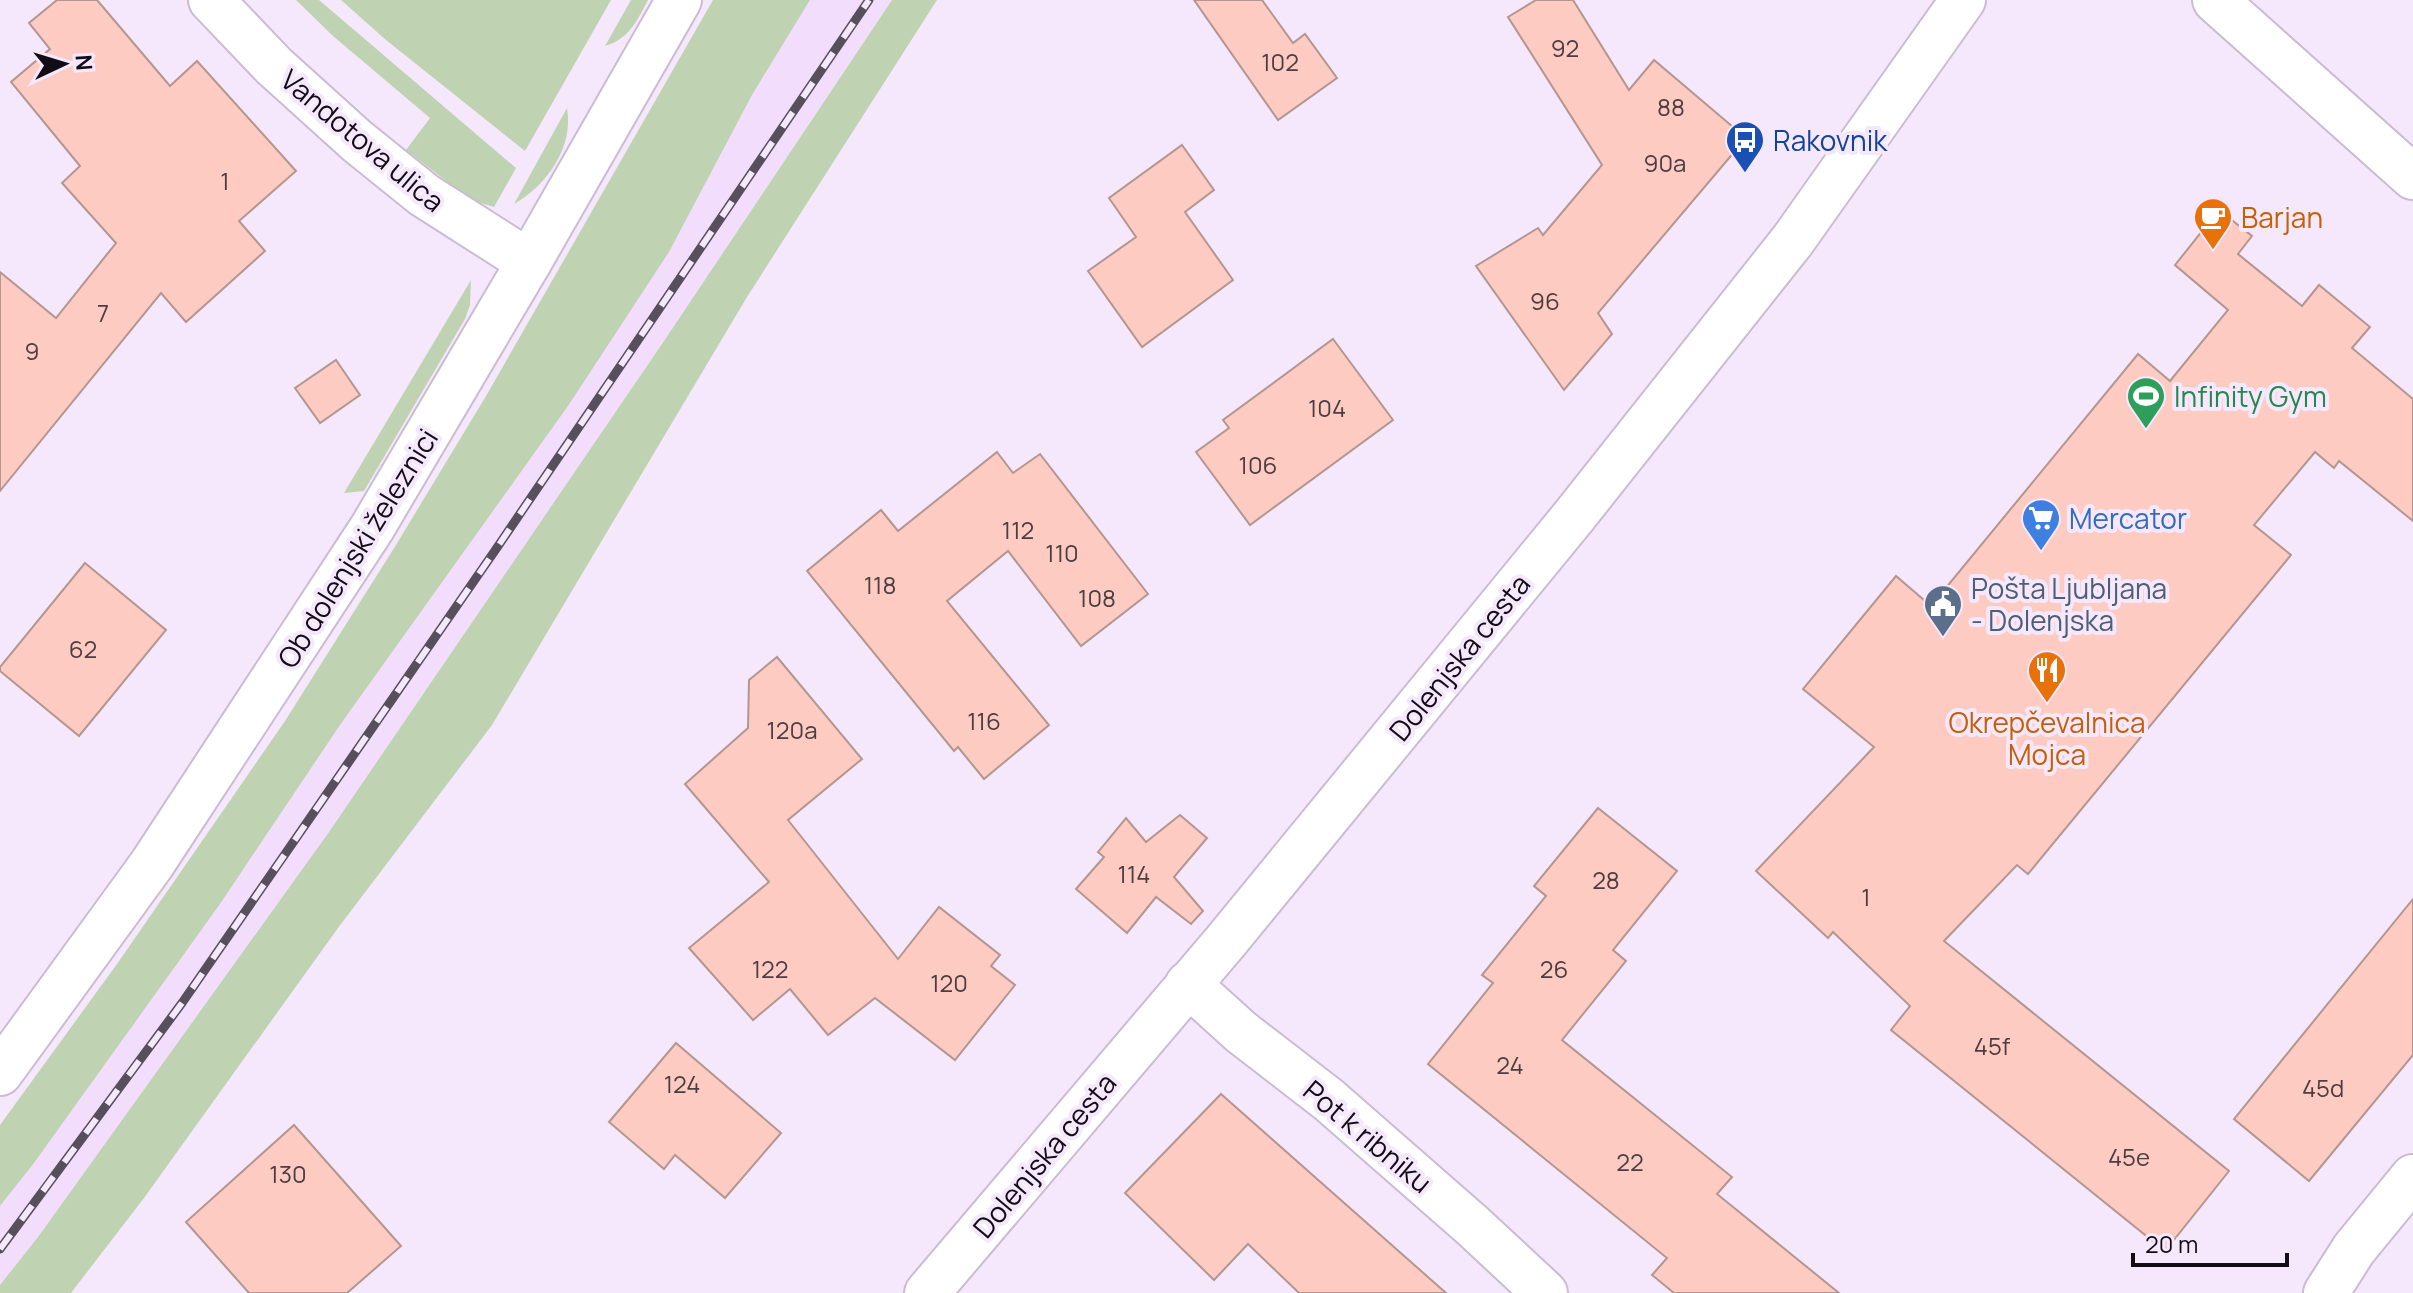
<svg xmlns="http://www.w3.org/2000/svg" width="2413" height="1293" font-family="Manrope,sans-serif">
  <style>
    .built { fill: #f3ddfd }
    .green { fill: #bfd3b2 }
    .building { fill: #fdcbc2; stroke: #b49690; stroke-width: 2 }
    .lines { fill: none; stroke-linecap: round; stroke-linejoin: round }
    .minor-casing { stroke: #cbbbd3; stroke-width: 48 }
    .tertiary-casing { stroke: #cbbbd3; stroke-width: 48 }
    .primary-casing { stroke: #cbbbd3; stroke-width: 48 }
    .minor { stroke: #fff; stroke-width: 44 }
    .tertiary { stroke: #fff; stroke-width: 44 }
    .primary { stroke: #fff; stroke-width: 44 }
    .rail-casing { stroke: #574f5b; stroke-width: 9 }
    .rail { stroke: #f5e8fc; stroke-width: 6; stroke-dasharray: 18; stroke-linecap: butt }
    .labels { text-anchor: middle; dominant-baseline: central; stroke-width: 8; stroke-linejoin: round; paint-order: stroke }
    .number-label { font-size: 24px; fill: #4d3c40 }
    .street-label { font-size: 28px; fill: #120d15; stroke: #f5e8fc }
    .transit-label { font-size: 28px; fill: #164399; stroke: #f5e8fc; text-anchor: start }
    .food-label { font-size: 28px; fill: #c56008; stroke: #f5e8fc; text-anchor: start }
    .leisure-label { font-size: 28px; fill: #27864d; stroke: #f5e8fc; text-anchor: start }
    .shop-label { font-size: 28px; fill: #366cbe; stroke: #f5e8fc; text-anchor: start }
    .service-label { font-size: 28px; fill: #4e5e75; stroke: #f5e8fc; text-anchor: start }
  </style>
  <rect width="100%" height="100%" fill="#f5e8fc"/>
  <!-- built -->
  <path class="built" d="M810,0H892L664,341L329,832L38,1237L0,1285V1206L34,1163L220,904L340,725L568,406L669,252L752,95Z"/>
  <!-- green -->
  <g class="green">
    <path d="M296,0H319L516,168L494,207L471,200L406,150L430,118L333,36Z"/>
    <path d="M341,0H611L525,151L386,40Z"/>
    <path d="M631,0H648C637,21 629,39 605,46Z"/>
    <path d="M713,0H810L752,95L669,252L568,406L340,725L220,904L34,1163L0,1206V1125L117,964L285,721L396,545L486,396Z"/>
    <path d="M892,0H937L747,297L492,725L338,928L144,1198L71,1293H0V1285L38,1237L329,832L664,341Z"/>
    <path d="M567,108C574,147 547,185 514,204Z"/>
    <path d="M471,280L470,305L465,319L364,491L344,493Z"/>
  </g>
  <!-- building -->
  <g class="building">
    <path d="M57,0H97L170,86L197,61L296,171L239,221L265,251L186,322L161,293L0,491V272L56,318L116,243L62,183L80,166L11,82L50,49L29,23Z"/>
    <path d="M1194,0H1262L1293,43L1305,34L1337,78L1278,120Z"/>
    <path d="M1536,0H1573L1629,90L1654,60L1746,138L1598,313L1612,334L1564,390L1476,266L1538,228L1543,235L1602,165L1508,17Z"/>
    <path d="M1182,145L1214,190L1185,212L1233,280L1142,347L1088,271L1136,237L1109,198Z"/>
    <path d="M2219,210L2252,236L2238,254L2302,306L2319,285L2370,327L2352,348L2413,399V521L2339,461L2334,468L2315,452L2254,525L2291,555L2028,874L2017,865L1944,941L2229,1171L2165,1251L1891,1030L1910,1006L1833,932L1828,938L1756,871L1874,747L1803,689L1896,576L1931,606L2138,354L2170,381L2228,310L2175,265Z"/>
    <path d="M1333,339L1393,420L1250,525L1196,452L1229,428L1223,420Z"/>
    <path d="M336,360L360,395L320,423L295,388Z"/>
    <path d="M997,452L1013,473L1040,454L1148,594L1081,646L1008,551L947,601L1049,725L984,779L958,747L954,751L807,571L881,510L898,531Z"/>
    <path d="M85,563L166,630L79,736L0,671V667Z"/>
    <path d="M777,657L862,759L788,820L898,959L939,907L1000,955L991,966L1015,985L955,1060L875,998L828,1035L790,989L753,1020L689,948L769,882L685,784L748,728L749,680Z"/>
    <path d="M1598,808L1677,871L1613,950L1626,961L1562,1040L1732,1177L1717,1194L1839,1293H1674L1652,1275L1667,1258L1428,1064L1493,983L1482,975L1546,896L1534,886Z"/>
    <path d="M1180,815L1207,838L1174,877L1203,911L1191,924L1156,897L1127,933L1076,889L1104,857L1098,852L1126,818L1146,842Z"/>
    <path d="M2413,899V1055L2309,1181L2234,1119Z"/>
    <path d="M676,1043L781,1133L725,1198L675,1155L664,1169L609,1122Z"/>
    <path d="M1221,1094L1446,1293H1299L1248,1244L1214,1280L1125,1193Z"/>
    <path d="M294,1125L401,1246L347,1293H249L186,1222Z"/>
  </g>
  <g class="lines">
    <!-- minor casing -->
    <g class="minor-casing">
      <g id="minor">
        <path d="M211,0L274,66L357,141L424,195L529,262"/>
        <path d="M2215,0L2413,177"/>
        <path d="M1188,984L1241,1032L1329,1100L1473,1226L1545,1293"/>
        <path d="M2326,1293L2354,1249L2413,1177"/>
      </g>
    </g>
    <!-- tertiary casing -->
    <g class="tertiary-casing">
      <path id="tertiary" d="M0,1073L152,864L372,528L529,262L679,0"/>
    </g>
    <!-- primary casing -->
    <g class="primary-casing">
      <path id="primary" d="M927,1293L1226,941L1575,515L1793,240L1963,0"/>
    </g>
    <!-- minor -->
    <use href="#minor" class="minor"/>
    <!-- tertiary -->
    <use href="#tertiary" class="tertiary"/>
    <!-- primary -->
    <use href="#primary" class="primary"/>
    <!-- rail casing -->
    <g class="rail-casing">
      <path id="rail" d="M0,1249L182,1003L494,552L869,0"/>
    </g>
    <!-- rail -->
    <use href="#rail" class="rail"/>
  </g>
  <!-- icons -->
  <defs>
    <g id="bus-pin" transform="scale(2)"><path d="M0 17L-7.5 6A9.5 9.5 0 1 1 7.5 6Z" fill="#1a4fb4" stroke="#f5e8fc"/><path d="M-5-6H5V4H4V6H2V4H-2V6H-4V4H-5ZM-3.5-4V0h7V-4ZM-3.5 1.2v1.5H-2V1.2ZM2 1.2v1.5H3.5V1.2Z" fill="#fff"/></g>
    <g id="cafe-pin" transform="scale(2)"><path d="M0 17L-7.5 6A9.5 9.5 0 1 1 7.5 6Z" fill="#e8710a" stroke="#f5e8fc"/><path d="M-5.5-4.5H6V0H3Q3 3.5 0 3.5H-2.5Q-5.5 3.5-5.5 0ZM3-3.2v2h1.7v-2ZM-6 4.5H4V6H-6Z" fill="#fff"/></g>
    <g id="stadium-pin" transform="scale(2)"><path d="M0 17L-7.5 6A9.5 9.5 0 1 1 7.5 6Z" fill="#2e9e5b" stroke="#f5e8fc"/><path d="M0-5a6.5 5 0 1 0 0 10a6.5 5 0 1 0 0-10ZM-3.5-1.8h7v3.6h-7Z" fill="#fff"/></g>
    <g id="supermarket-pin" transform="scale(2)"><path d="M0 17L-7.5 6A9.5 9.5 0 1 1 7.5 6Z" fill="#3f7fe0" stroke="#f5e8fc"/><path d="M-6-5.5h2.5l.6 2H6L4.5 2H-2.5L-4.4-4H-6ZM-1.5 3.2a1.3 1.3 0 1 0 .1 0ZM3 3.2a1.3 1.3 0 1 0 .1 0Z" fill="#fff"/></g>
    <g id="civic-pin" transform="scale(2)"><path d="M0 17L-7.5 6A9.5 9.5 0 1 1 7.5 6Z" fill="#5c6f8a" stroke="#f5e8fc"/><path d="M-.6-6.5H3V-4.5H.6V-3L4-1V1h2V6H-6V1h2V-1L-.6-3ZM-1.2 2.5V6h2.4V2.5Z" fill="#fff"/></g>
    <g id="restaurant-pin" transform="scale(2)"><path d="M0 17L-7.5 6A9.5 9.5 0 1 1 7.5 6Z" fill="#e8710a" stroke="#f5e8fc"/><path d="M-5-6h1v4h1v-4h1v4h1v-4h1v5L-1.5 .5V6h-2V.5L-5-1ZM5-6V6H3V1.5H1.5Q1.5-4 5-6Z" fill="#fff"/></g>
  </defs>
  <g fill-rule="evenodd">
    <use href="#bus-pin" x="1745" y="140"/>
    <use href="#cafe-pin" x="2213" y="217"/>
    <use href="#stadium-pin" x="2146" y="396"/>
    <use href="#supermarket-pin" x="2041" y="518"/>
    <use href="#civic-pin" x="1943" y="604"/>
    <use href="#restaurant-pin" x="2047" y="670"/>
  </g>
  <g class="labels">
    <!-- number labels -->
    <g class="number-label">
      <text x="1565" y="47">92</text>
      <text x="1280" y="61">102</text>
      <text x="1671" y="106">88</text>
      <text x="1665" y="162">90a</text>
      <text x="225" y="180">1</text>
      <text x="1545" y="300">96</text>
      <text x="103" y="312">7</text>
      <text x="32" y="350">9</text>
      <text x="1327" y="407">104</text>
      <text x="1258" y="464">106</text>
      <text x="1018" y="529">112</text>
      <text x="1062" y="552">110</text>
      <text x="880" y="584">118</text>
      <text x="1097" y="597">108</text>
      <text x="83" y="648">62</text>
      <text x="984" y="720">116</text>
      <text x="792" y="729">120a</text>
      <text x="1134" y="873">114</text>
      <text x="1606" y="879">28</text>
      <text x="1866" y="896">1</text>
      <text x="770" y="968">122</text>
      <text x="1554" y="968">26</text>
      <text x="949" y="982">120</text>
      <text x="1992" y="1045">45f</text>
      <text x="1510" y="1064">24</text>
      <text x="682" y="1083">124</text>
      <text x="2323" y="1087">45d</text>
      <text x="2129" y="1156">45e</text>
      <text x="1630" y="1161">22</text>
      <text x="288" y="1173">130</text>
    </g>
    <!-- street labels -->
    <g class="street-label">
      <text transform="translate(363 140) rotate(40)">Vandotova ulica</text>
      <text transform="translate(357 548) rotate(-58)">Ob dolenjski železnici</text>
      <text transform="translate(1459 657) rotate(-51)">Dolenjska cesta</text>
      <text transform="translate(1368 1136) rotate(40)">Pot k ribniku</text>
      <text transform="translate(1044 1155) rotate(-50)">Dolenjska cesta</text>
    </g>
    <!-- transit labels -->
    <g class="transit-label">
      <text x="1773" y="140">Rakovnik</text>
    </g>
    <!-- food labels -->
    <g class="food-label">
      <text x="2241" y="217">Barjan</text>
      <text x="2047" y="722" text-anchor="middle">Okrepčevalnica<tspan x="2047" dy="32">Mojca</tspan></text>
    </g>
    <!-- leisure labels -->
    <g class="leisure-label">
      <text x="2174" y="396">Infinity Gym</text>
    </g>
    <!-- shop labels -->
    <g class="shop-label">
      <text x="2069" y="518">Mercator</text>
    </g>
    <!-- service labels -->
    <g class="service-label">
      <text x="1971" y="588">Pošta Ljubljana<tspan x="1971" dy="32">- Dolenjska</tspan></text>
    </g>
  </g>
  <!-- north arrow -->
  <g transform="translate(64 64) rotate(86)" stroke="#f5e8fc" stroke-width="6" paint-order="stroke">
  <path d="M0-6L14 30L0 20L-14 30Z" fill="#120d15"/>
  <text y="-12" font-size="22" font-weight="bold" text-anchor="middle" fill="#120d15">N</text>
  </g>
  <!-- scale -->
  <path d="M2133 1253v12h154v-12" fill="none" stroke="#120d15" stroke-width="4"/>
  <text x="2145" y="1253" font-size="24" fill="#120d15" stroke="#f5e8fc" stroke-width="6" paint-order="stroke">20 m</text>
</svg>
